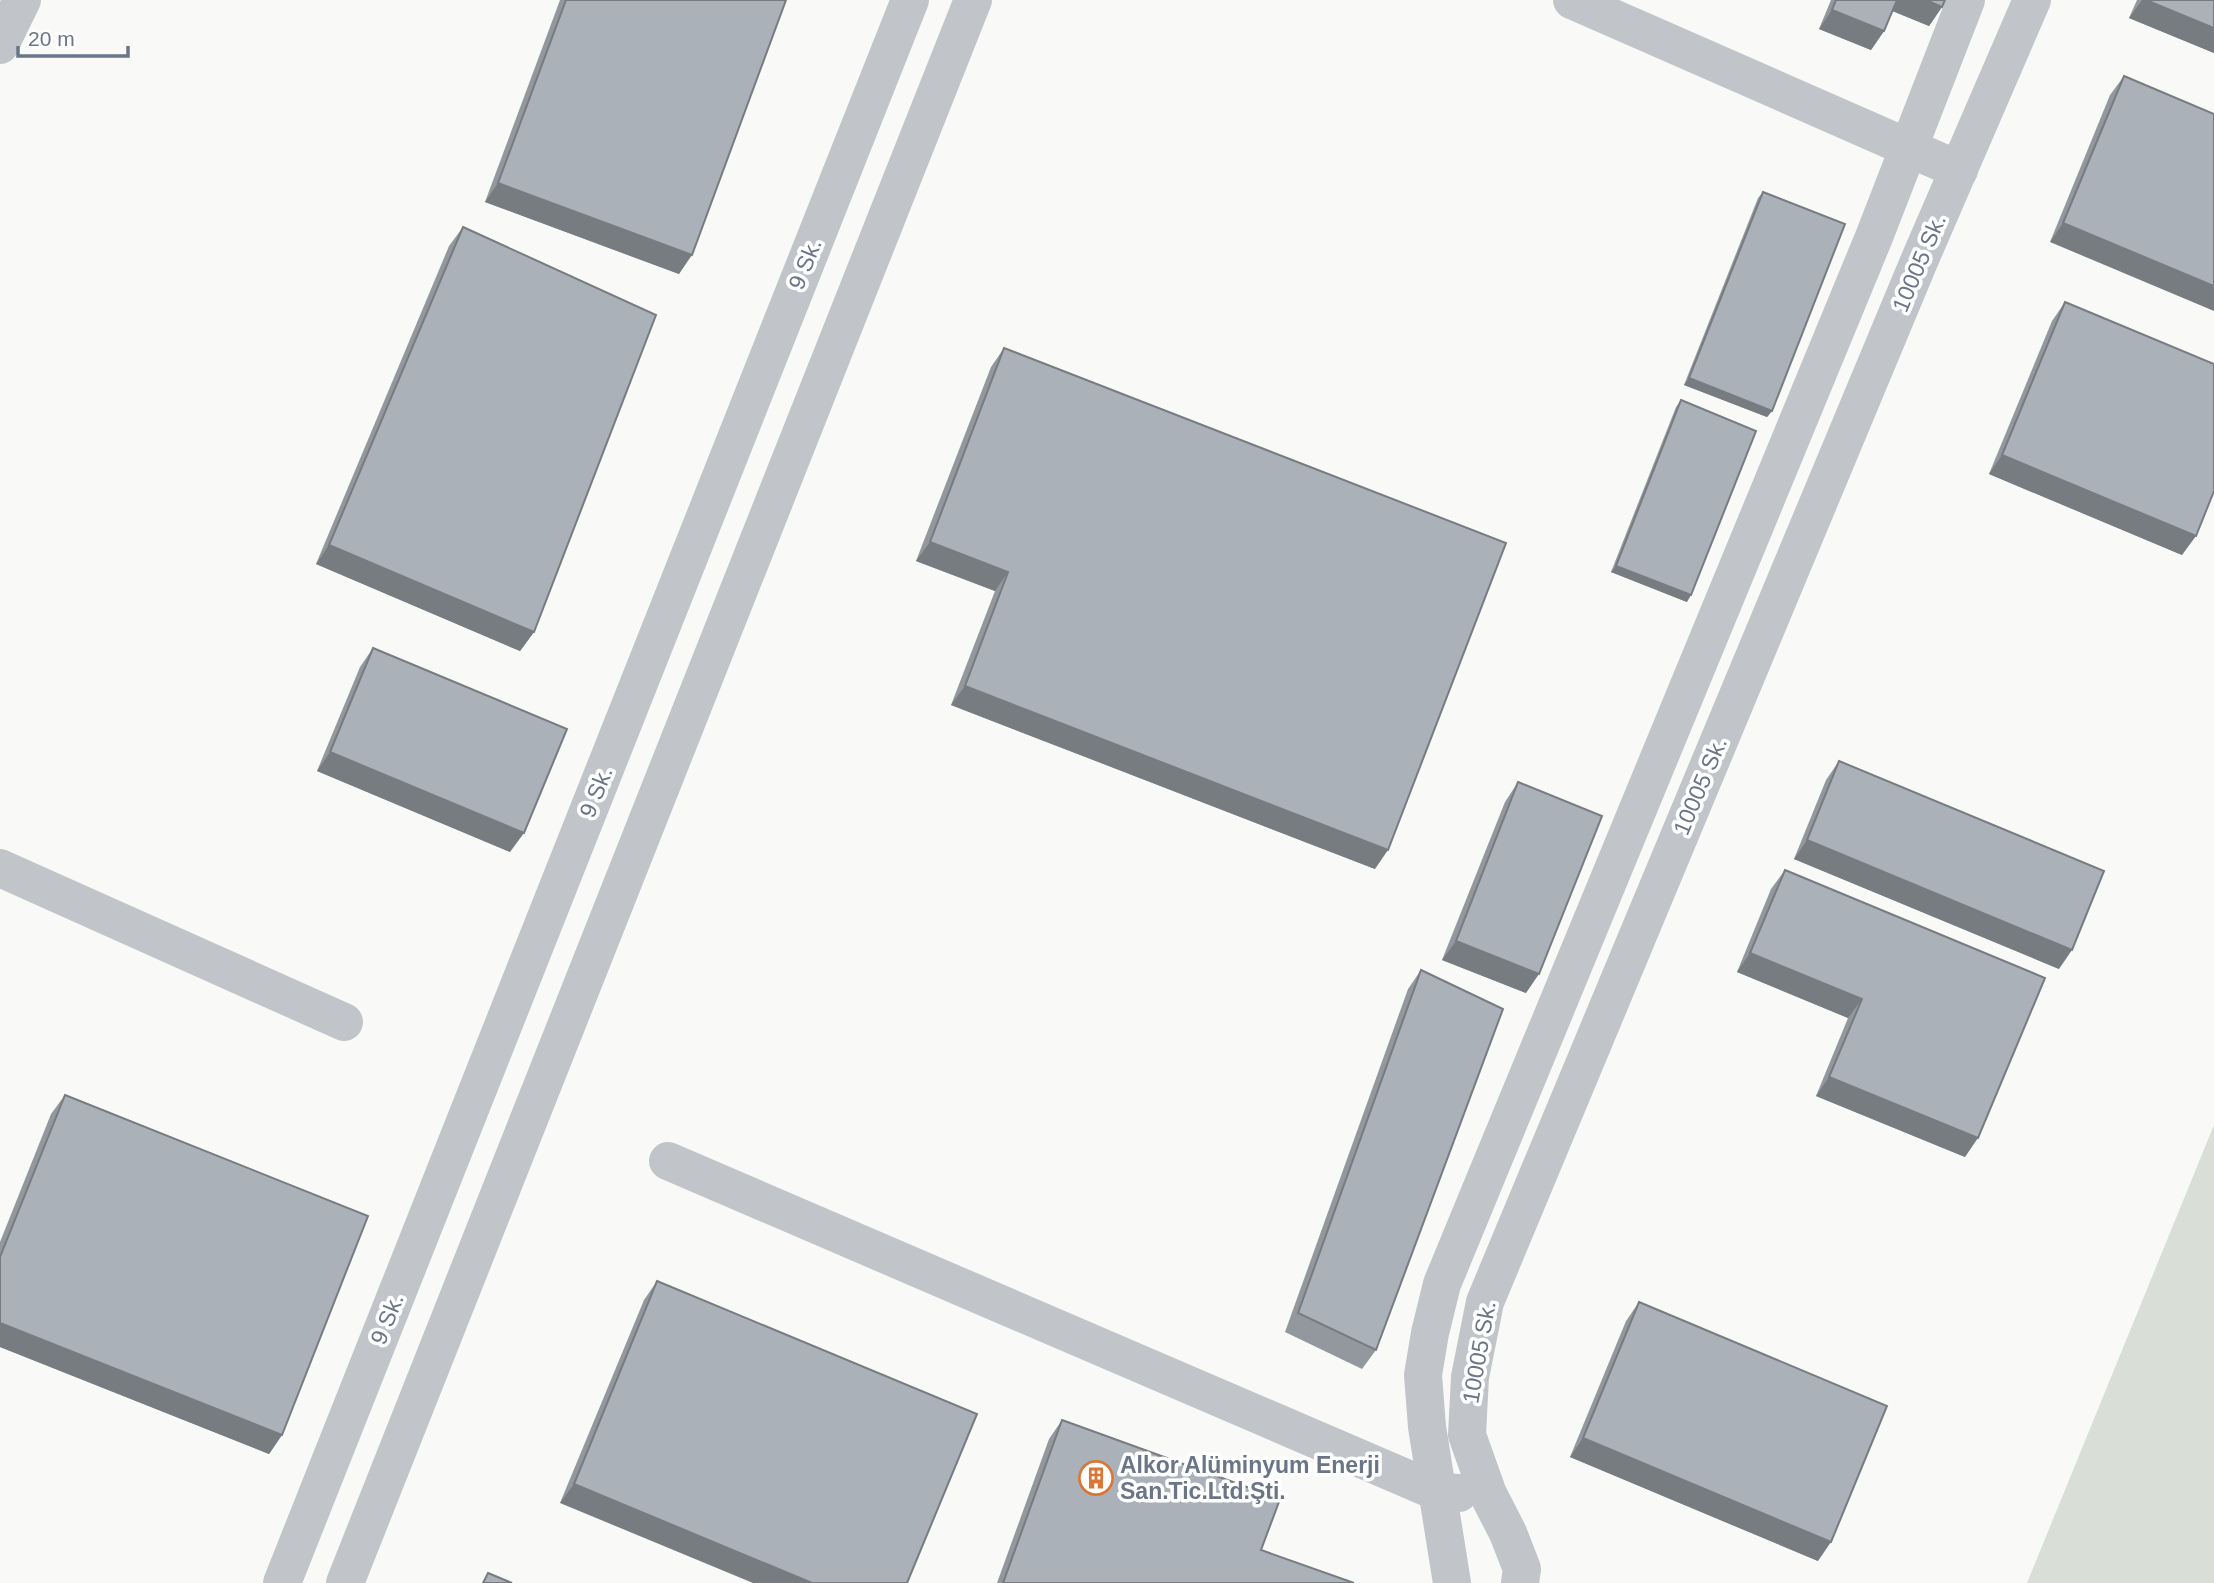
<svg xmlns="http://www.w3.org/2000/svg" width="2214" height="1583" font-family="Helvetica,sans-serif">
  <style>
    .green { fill: #d9ded7 }
    .lines { fill: none; stroke-linecap: round; stroke-linejoin: round }
    .minor { stroke: #c1c4c9; stroke-width: 38 }
    .wall { fill: #92989e }
    .shaded-wall { fill: #777c81 }
    .building { fill: #aab1b8; stroke: #777c81; stroke-width: 2 }
    .labels { text-anchor: middle; dominant-baseline: central; stroke-width: 7; stroke-linejoin: round; paint-order: stroke }
    .street-label { font-size: 23px; fill: #6a7687; stroke: #fff }
    .poi-label { font-size: 23px; font-weight: bold; fill: #6a7687; stroke: #fff; text-anchor: start }
  </style>
  <rect width="100%" height="100%" fill="#f9faf8"/>
  <!-- green -->
  <path class="green" d="M2214,1125V1583H2027Z"/>
  <g class="lines">
    <!-- minor -->
    <g class="minor">
      <path d="M1572,0L1959,170"/>
      <path d="M0,45L22,0"/>
      <path d="M0,868L344,1022"/>
      <path d="M668,1161L1438,1492L1459,1493"/>
      <path d="M282,1583L910,0"/>
      <path d="M345,1583L973,0"/>
      <path d="M1452,1583L1427,1427L1423,1375L1430,1333L1442,1284L1874,237L1966,0"/>
      <path d="M1520,1583L1522,1569L1508,1533L1488,1494L1467,1435L1470,1377L1485,1302L1920,259L2032,0"/>
    </g>
  </g>
  <!-- wall -->
  <g class="wall">
    <path d="M560,0H786L679,274L485,202Z"/>
    <path d="M1831,0H1945L1942,7L1929,26L1892,11L1884,31L1871,50L1819,29Z"/>
    <path d="M2137,0H2214V53L2129,18Z"/>
    <path d="M2124,76L2214,114L2050,242L2110,95Z"/>
    <path d="M1763,192L1772,411L1767,417L1684,385L1758,198Z"/>
    <path d="M463,227L534,632L520,651L316,564L449,246Z"/>
    <path d="M2065,302L2182,555L1989,474L2052,321Z"/>
    <path d="M1004,348L1375,869L951,705L995,591L916,561L991,367Z"/>
    <path d="M1681,400L1687,602L1611,572L1676,407Z"/>
    <path d="M373,648L510,852L317,771L360,667Z"/>
    <path d="M1839,761L2059,969L1794,859L1826,780Z"/>
    <path d="M1518,782L1526,993L1442,960L1505,802Z"/>
    <path d="M1785,870L1965,1157L1816,1096L1848,1018L1737,972L1771,889Z"/>
    <path d="M1421,970L1376,1350L1362,1369L1285,1332L1408,989Z"/>
    <path d="M65,1095L282,1435L269,1454L0,1347V1242L51,1114Z"/>
    <path d="M657,1281L977,1414L560,1503L644,1300Z"/>
    <path d="M1639,1302L1818,1561L1570,1457L1626,1321Z"/>
    <path d="M1062,1420L1261,1550L1354,1583H997L1049,1439Z"/>
  </g>
  <!-- shaded-wall -->
  <g class="shaded-wall">
    <path d="M1894,0H1926L1942,7L1929,26L1888,9Z"/>
    <path d="M2142,0H2146L2214,28V53L2129,18Z"/>
    <path d="M1832,10L1884,31L1871,50L1819,29Z"/>
    <path d="M498,183L692,255L679,274L485,202Z"/>
    <path d="M2063,223L2214,286V311L2050,242Z"/>
    <path d="M1689,378L1772,411L1767,417L1684,385Z"/>
    <path d="M2002,455L2196,536L2182,555L1989,474Z"/>
    <path d="M930,542L1008,572L995,591L916,561Z"/>
    <path d="M329,545L534,632L520,651L316,564Z"/>
    <path d="M1616,566L1691,595L1687,602L1611,572Z"/>
    <path d="M965,686L1388,850L1375,869L951,705Z"/>
    <path d="M330,752L524,833L510,852L317,771Z"/>
    <path d="M1807,840L2072,950L2059,969L1794,859Z"/>
    <path d="M1456,941L1539,974L1526,993L1442,960Z"/>
    <path d="M1750,953L1862,999L1848,1018L1737,972Z"/>
    <path d="M1829,1077L1978,1138L1965,1157L1816,1096Z"/>
    <path d="M0,1323L282,1435L269,1454L0,1347Z"/>
    <path d="M1583,1438L1831,1542L1818,1561L1570,1457Z"/>
    <path d="M574,1484L812,1583H753L560,1503Z"/>
  </g>
  <!-- building -->
  <g class="building">
    <path d="M566,0H786L692,255L498,183Z"/>
    <path d="M1836,0H1897L1884,31L1832,10Z"/>
    <path d="M1926,0H1945L1942,7Z"/>
    <path d="M2146,0H2214V28Z"/>
    <path d="M2124,76L2214,114V286L2063,223Z"/>
    <path d="M1763,192L1845,224L1772,411L1689,378Z"/>
    <path d="M463,227L656,315L534,632L329,545Z"/>
    <path d="M2065,302L2214,364V491L2196,536L2002,455Z"/>
    <path d="M1004,348L1506,543L1388,850L965,686L1008,572L930,542Z"/>
    <path d="M1681,400L1756,431L1691,595L1616,566Z"/>
    <path d="M373,648L567,729L524,833L330,752Z"/>
    <path d="M1839,761L2104,871L2072,950L1807,840Z"/>
    <path d="M1518,782L1602,816L1539,974L1456,941Z"/>
    <path d="M1785,870L2045,978L1978,1138L1829,1077L1862,999L1750,953Z"/>
    <path d="M1421,970L1503,1009L1376,1350L1298,1313Z"/>
    <path d="M65,1095L368,1216L282,1435L0,1323V1257Z"/>
    <path d="M657,1281L977,1414L907,1583H812L574,1484Z"/>
    <path d="M1639,1302L1887,1406L1831,1542L1583,1438Z"/>
    <path d="M1062,1420L1280,1499L1261,1550L1354,1583H1003Z"/>
    <path d="M488,1573L512,1583H483Z"/>
  </g>
  <!-- icons -->
  <defs>
    <g id="building-ring" transform="scale(1.75)"><circle r="9.5" fill="#fff" stroke="#db7736" stroke-width="1.5"/><path d="M-4-6H4V6H1V3H-1V6H-4ZM-2.5-4.3h1.7v1.8h-1.7ZM.8-4.3h1.7v1.8H.8ZM-2.5-1h1.7V.8h-1.7ZM.8-1h1.7V.8H.8Z" fill="#db7736"/></g>
  </defs>
  <g fill-rule="evenodd">
    <use href="#building-ring" x="1096" y="1478"/>
  </g>
  <g class="labels">
    <!-- street labels -->
    <g class="street-label">
      <text transform="translate(1919 263) rotate(-67)">10005 Sk.</text>
      <text transform="translate(805 264) rotate(-68)">9 Sk.</text>
      <text transform="translate(1700 786) rotate(-67)">10005 Sk.</text>
      <text transform="translate(596 792) rotate(-68)">9 Sk.</text>
      <text transform="translate(387 1319) rotate(-68)">9 Sk.</text>
      <text transform="translate(1479 1352) rotate(-80)">10005 Sk.</text>
    </g>
    <!-- poi labels -->
    <g class="poi-label">
      <text x="1120" y="1465">Alkor Alüminyum Enerji<tspan x="1120" dy="26">San.Tic.Ltd.Şti.</tspan></text>
    </g>
  </g>
  <!-- scale -->
  <path d="M18 46v10h110v-10" fill="none" stroke="#6a7687" stroke-width="3.5"/>
  <text x="28" y="46" font-size="21" fill="#6a7687" stroke="#ffffff" stroke-width="5" paint-order="stroke">20 m</text>
</svg>
